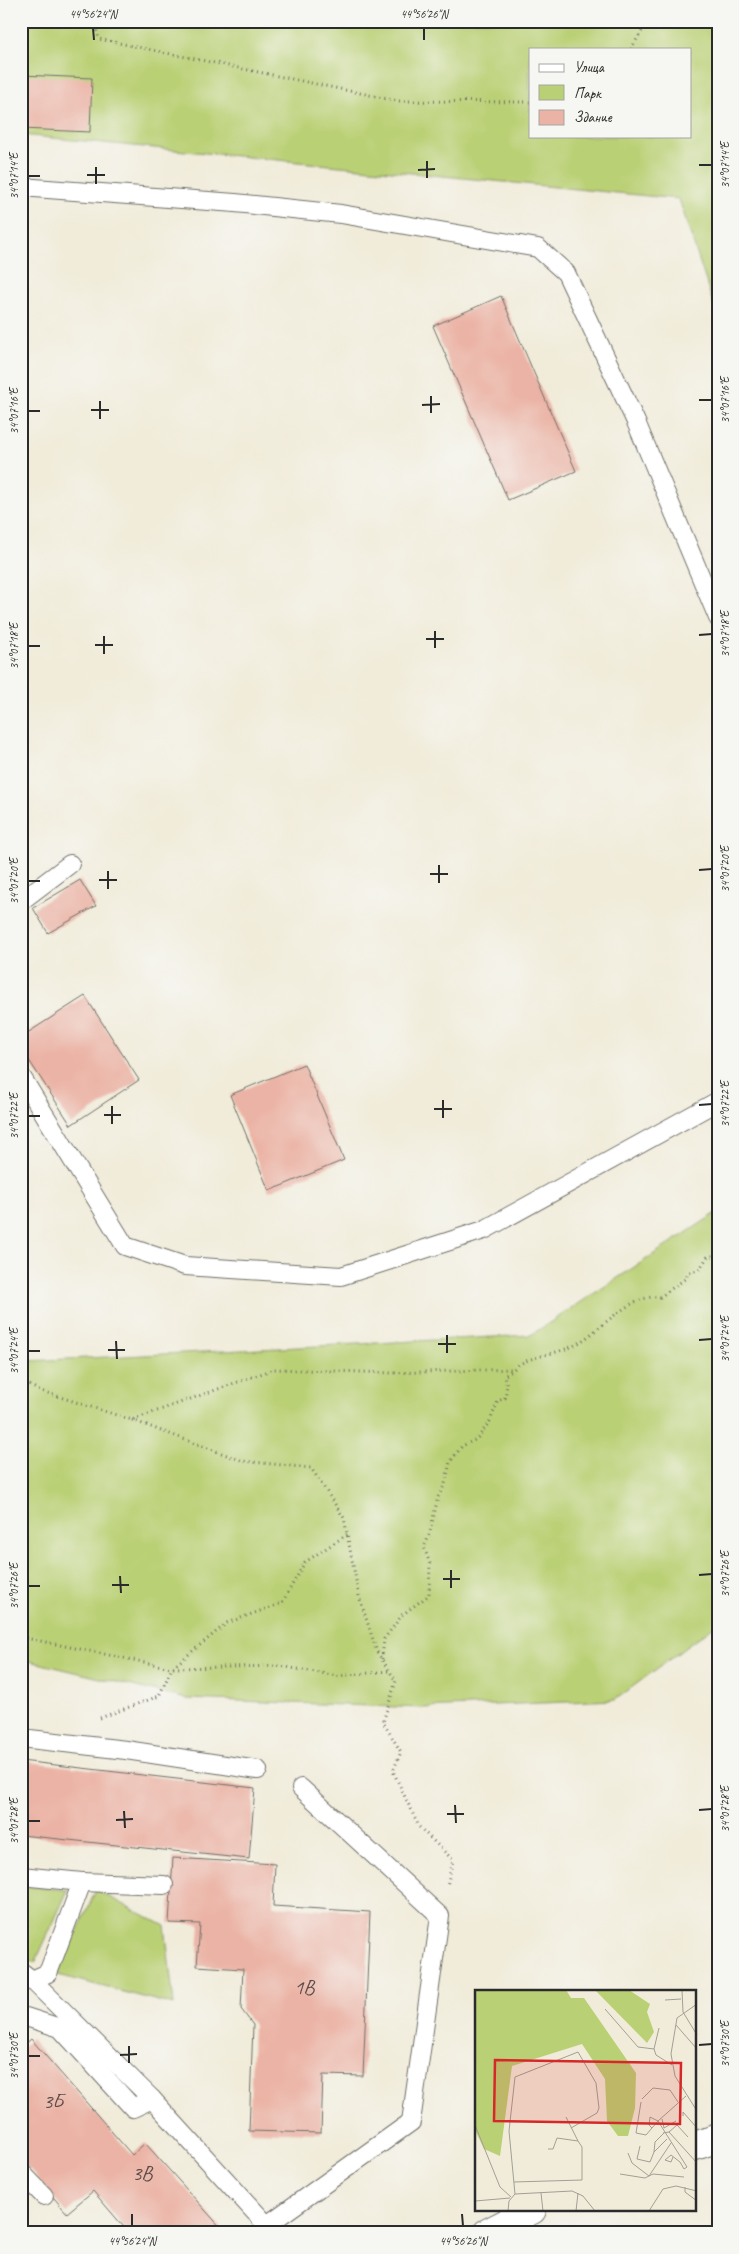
<svg xmlns="http://www.w3.org/2000/svg" width="739" height="2254" font-family="Caveat,sans-serif">
  <style>
    .green { fill: #bad074; stroke: #727e50; fill-rule: evenodd }
    .building { fill: #ebb3a5 }
    .lines { fill: none; stroke-linecap: round; stroke-linejoin: round }
    .lane-casing { stroke: #706f68; stroke-width: 20 }
    .street-casing { stroke: #706f68; stroke-width: 30 }
    .path { stroke: #706f68; stroke-width: 3; stroke-dasharray: 1 4; stroke-linecap: butt }
    .lane { stroke: #fff; stroke-width: 18 }
    .street { stroke: #fff; stroke-width: 28 }
    .ticks { fill: none; stroke: #2b2b2b; stroke-width: 2 }
    .labels { text-anchor: middle; dominant-baseline: central; stroke-width: 4; stroke-linejoin: round; paint-order: stroke }
    .number-label { font-size: 21px; fill: #5b4d4a }
    .inset-road { fill: none; stroke: #a29f94; stroke-width: 1 }
    .view { fill: #d62828; fill-opacity: 0.15; stroke: #d62828; stroke-width: 2.5 }
    .inset-edge { fill: none; stroke: #2b2b2b; stroke-width: 2.5 }
    .neatline { fill: none; stroke: #2b2b2b; stroke-width: 2 }
    .ticks-label { font-size: 12px; text-anchor: middle; fill: #2b2b2b }
  </style>
  <rect width="100%" height="100%" fill="#f6f6f2"/>
  <filter id="ink" filterUnits="userSpaceOnUse"><feTurbulence type="fractalNoise" baseFrequency=".02" numOctaves="2"/><feDisplacementMap in="SourceGraphic" scale="10" xChannelSelector="R" yChannelSelector="G"/><feConvolveMatrix kernelMatrix="1 2 1 2 8 2 1 2 1" color-interpolation-filters="sRGB"/></filter>
  <filter id="wash" filterUnits="userSpaceOnUse"><feTurbulence type="fractalNoise" baseFrequency=".0096" numOctaves="4" result="noise"/><feDisplacementMap in="SourceGraphic" scale="20" xChannelSelector="R" yChannelSelector="G"/><feGaussianBlur stdDeviation="1.12" result="paint"/><feColorMatrix in="noise" values="0 0 0 0 0 0 0 0 0 0 0 0 0 0 0 0 0 1.4 0 .05"/><feComposite in="paint" operator="in"/></filter>
  <g filter="url(#wash)">
    <rect width="100%" height="100%" fill="#f1ecda"/>
    <!-- green -->
    <g class="green">
      <path d="M21,21H718V318L679,199L21,135ZM530,49H690V136H530Z"/>
      <path d="M718,1212V1623L615,1700L422,1708L187,1699L21,1659V1367L29,1361L531,1335Z"/>
      <path d="M21,1886L68,1890L35,1963L21,1953Z"/>
      <path d="M96,1890L165,1926L174,2005L58,1975Z"/>
    </g>
    <g id="blocks">
      <!-- building -->
      <g class="building">
        <path d="M21,75L92,78L90,132L21,129Z"/>
        <path d="M501,296L576,471L508,500L433,326Z"/>
        <path d="M80,880L96,906L48,933L33,908Z"/>
        <path d="M85,996L139,1080L71,1125L21,1048V1037Z"/>
        <path d="M304,1064L344,1160L269,1191L230,1095Z"/>
        <path d="M21,1761L255,1788L249,1859L21,1835Z"/>
        <path d="M173,1858L275,1864L273,1906L370,1912L363,2076L323,2075L321,2133L249,2131L253,2025L241,2009L243,1969L197,1966L200,1924L169,1923Z"/>
        <path d="M31,2039L132,2155L145,2143L223,2230L220,2233H129L93,2191L67,2213L21,2160V2048Z"/>
      </g>
    </g>
  </g>
  <g filter="url(#ink)">
    <use href="#blocks" fill-opacity="0" stroke="#706f68" stroke-width="1"/>
    <g class="lines">
      <!-- lane casing -->
      <g class="lane-casing">
        <g id="lane">
          <path d="M21,187L235,203L341,214L538,248L566,273L636,422L718,618"/>
          <path d="M21,901L70,864"/>
          <path d="M21,1076L125,1246L185,1266L341,1276L484,1230L718,1101"/>
          <path d="M21,1738L126,1750L258,1770"/>
          <path d="M21,1876L82,1882L48,1973L32,1980L23,1973"/>
          <path d="M82,1882L164,1885"/>
          <path d="M21,1982L32,1980L152,2099L274,2233"/>
          <path d="M21,2018L26,2017L60,2028L133,2108L152,2099"/>
          <path d="M21,2172L44,2196"/>
          <path d="M267,2225L411,2122L440,1916L301,1788"/>
        </g>
      </g>
      <!-- street casing -->
      <g class="street-casing">
        <g id="street">
          <path d="M695,2146L718,2138"/>
          <path d="M487,2233L532,2210"/>
        </g>
      </g>
      <!-- path -->
      <g class="path">
        <path d="M94,21L99,39L398,101L530,102"/>
        <path d="M631,49L648,21"/>
        <path d="M21,1380L38,1390L132,1420L274,1369L391,1373L514,1369"/>
        <path d="M132,1420L243,1461L311,1468L344,1518L359,1596L377,1652L396,1681L383,1722L401,1752L393,1771L419,1827L453,1860L447,1886"/>
        <path d="M21,1637L172,1668L227,1623L282,1603L305,1562L348,1534"/>
        <path d="M382,1659L384,1639L402,1615L429,1595L430,1564L424,1547L429,1536L438,1497L445,1484L450,1462L462,1446L477,1439L490,1421L498,1401L505,1398L507,1385L504,1376C511,1372 518,1364 526,1361C540,1355 557,1353 571,1347C599,1334 627,1294 660,1297L685,1279L689,1272L699,1270L708,1256H718"/>
        <path d="M100,1718L159,1696L172,1668L280,1666L338,1676L389,1671"/>
      </g>
      <!-- lane -->
      <use href="#lane" class="lane"/>
      <!-- street -->
      <use href="#street" class="street"/>
    </g>
  </g>
  <!-- ticks -->
  <path class="ticks" d="M93,28L94,40M424,28V40M427,161V178M699,165H712M96,167V184M418,170L435,169M87,175H105M28,176H40M431,396V413M699,400H712M100,401V419M422,405L440,404M91,410H109M28,411H40M435,631V648M699,635L712,634M104,636V654M426,639H444M95,645H113M28,646H40M439,865V883M699,870L712,869M108,871V889M430,874H448M99,880H117M28,881H40M443,1100V1118M699,1105L712,1104M112,1106V1124M434,1109H452M104,1115H121M28,1116H40M447,1335V1353M699,1340L712,1339M116,1341L117,1359M438,1344H456M108,1350H125M28,1351H40M451,1570V1588M699,1575L712,1574M120,1576L121,1593M443,1579H460M112,1585H129M28,1586H40M455,1805L456,1823M699,1810L712,1809M124,1811L125,1828M447,1814H464M116,1820L133,1819M28,1821H40M699,2045L712,2044M129,2046V2063M120,2055L137,2054M28,2056H40M132,2214V2226M462,2214L463,2226"/>
  <g class="labels">
    <!-- number labels -->
    <g class="number-label">
      <text x="304" y="1987">1В</text>
      <text x="53" y="2101">3Б</text>
      <text x="142" y="2173">3В</text>
    </g>
  </g>
  <!-- overview -->
  <g transform="translate(475 1990)">
    <rect width="221" height="221" fill="#f1ecda"/>
    <path d="M0,0H91L96,8H109L161,83L160,118L153,146H143L132,131L130,89L107,54L37,76L25,166L9,159L0,140ZM120,0H154L175,14L172,22L179,42L172,53Z" fill="#bad074"/>
    <path class="inset-road" d="M207,0L208,22L222,45M190,10L206,9M222,14L202,28L196,64L200,86L222,121M130,19L163,57L179,59L181,65L197,75M201,35L222,59M179,59L184,38M167,109L178,98L195,100L203,112M166,112L161,143L171,145L183,131L175,127L174,135L177,138M208,126V122L222,138M91,127L103,151M187,129L189,138L201,131M0,135L25,197L36,207M194,142L202,135L213,147M188,143L194,142L222,173M165,156L162,169L175,172L179,162L192,149M179,162L180,152L189,143M153,163L157,173L174,186L196,153M198,167L196,172L190,170L196,165L205,172L209,179L212,177L183,131L211,106M145,184L170,188L178,184L209,187M39,192L107,190V157L103,151L82,148L78,159H73M210,197V202L222,211M66,203L68,221M40,204L34,141L40,87L103,62L121,93L124,118L122,123L96,138M0,211L35,208M33,221L34,211L40,204L97,201L108,206L120,221M101,221L103,203M174,221L188,199L201,196L222,201"/>
    <path class="view" d="M20,70L206,73L205,134L19,131Z"/>
    <rect width="221" height="221" class="inset-edge"/>
  </g>
  <!-- margin -->
  <rect width="739" height="2254" fill="none" stroke="#f6f6f2" stroke-width="55"/>
  <!-- legend -->
  <rect x="529" y="48" width="162" height="90" fill="#f6f6f2" stroke="#a5a5a2"/>
  <rect x="539" y="64" width="25" height="8" fill="#ffffff" stroke="#a5a5a2"/>
  <text x="574" y="72" font-size="15" fill="#2b2b2b">Улица</text>
  <rect x="539" y="85" width="25" height="15" fill="#bad074" stroke="#a5a5a2"/>
  <text x="574" y="98" font-size="15" fill="#2b2b2b">Парк</text>
  <rect x="539" y="110" width="25" height="15" fill="#ebb3a5" stroke="#a5a5a2"/>
  <text x="574" y="122" font-size="15" fill="#2b2b2b">Здание</text>
  <rect x="28" y="28" width="684" height="2198" class="neatline"/>
  <g class="ticks-label">
    <text x="93" y="18">44°56'24"N</text>
    <text x="424" y="18">44°56'26"N</text>
    <text transform="translate(725 165) rotate(-90)" y="4">34°07'14"E</text>
    <text transform="translate(14 176) rotate(-90)" y="4">34°07'14"E</text>
    <text transform="translate(725 400) rotate(-90)" y="4">34°07'16"E</text>
    <text transform="translate(14 411) rotate(-90)" y="4">34°07'16"E</text>
    <text transform="translate(725 634) rotate(-90)" y="4">34°07'18"E</text>
    <text transform="translate(14 646) rotate(-90)" y="4">34°07'18"E</text>
    <text transform="translate(725 869) rotate(-90)" y="4">34°07'20"E</text>
    <text transform="translate(14 881) rotate(-90)" y="4">34°07'20"E</text>
    <text transform="translate(725 1104) rotate(-90)" y="4">34°07'22"E</text>
    <text transform="translate(14 1116) rotate(-90)" y="4">34°07'22"E</text>
    <text transform="translate(725 1339) rotate(-90)" y="4">34°07'24"E</text>
    <text transform="translate(14 1351) rotate(-90)" y="4">34°07'24"E</text>
    <text transform="translate(725 1574) rotate(-90)" y="4">34°07'26"E</text>
    <text transform="translate(14 1586) rotate(-90)" y="4">34°07'26"E</text>
    <text transform="translate(725 1809) rotate(-90)" y="4">34°07'28"E</text>
    <text transform="translate(14 1821) rotate(-90)" y="4">34°07'28"E</text>
    <text transform="translate(725 2044) rotate(-90)" y="4">34°07'30"E</text>
    <text transform="translate(14 2056) rotate(-90)" y="4">34°07'30"E</text>
    <text x="132" y="2245">44°56'24"N</text>
    <text x="463" y="2245">44°56'26"N</text>
  </g>
</svg>
